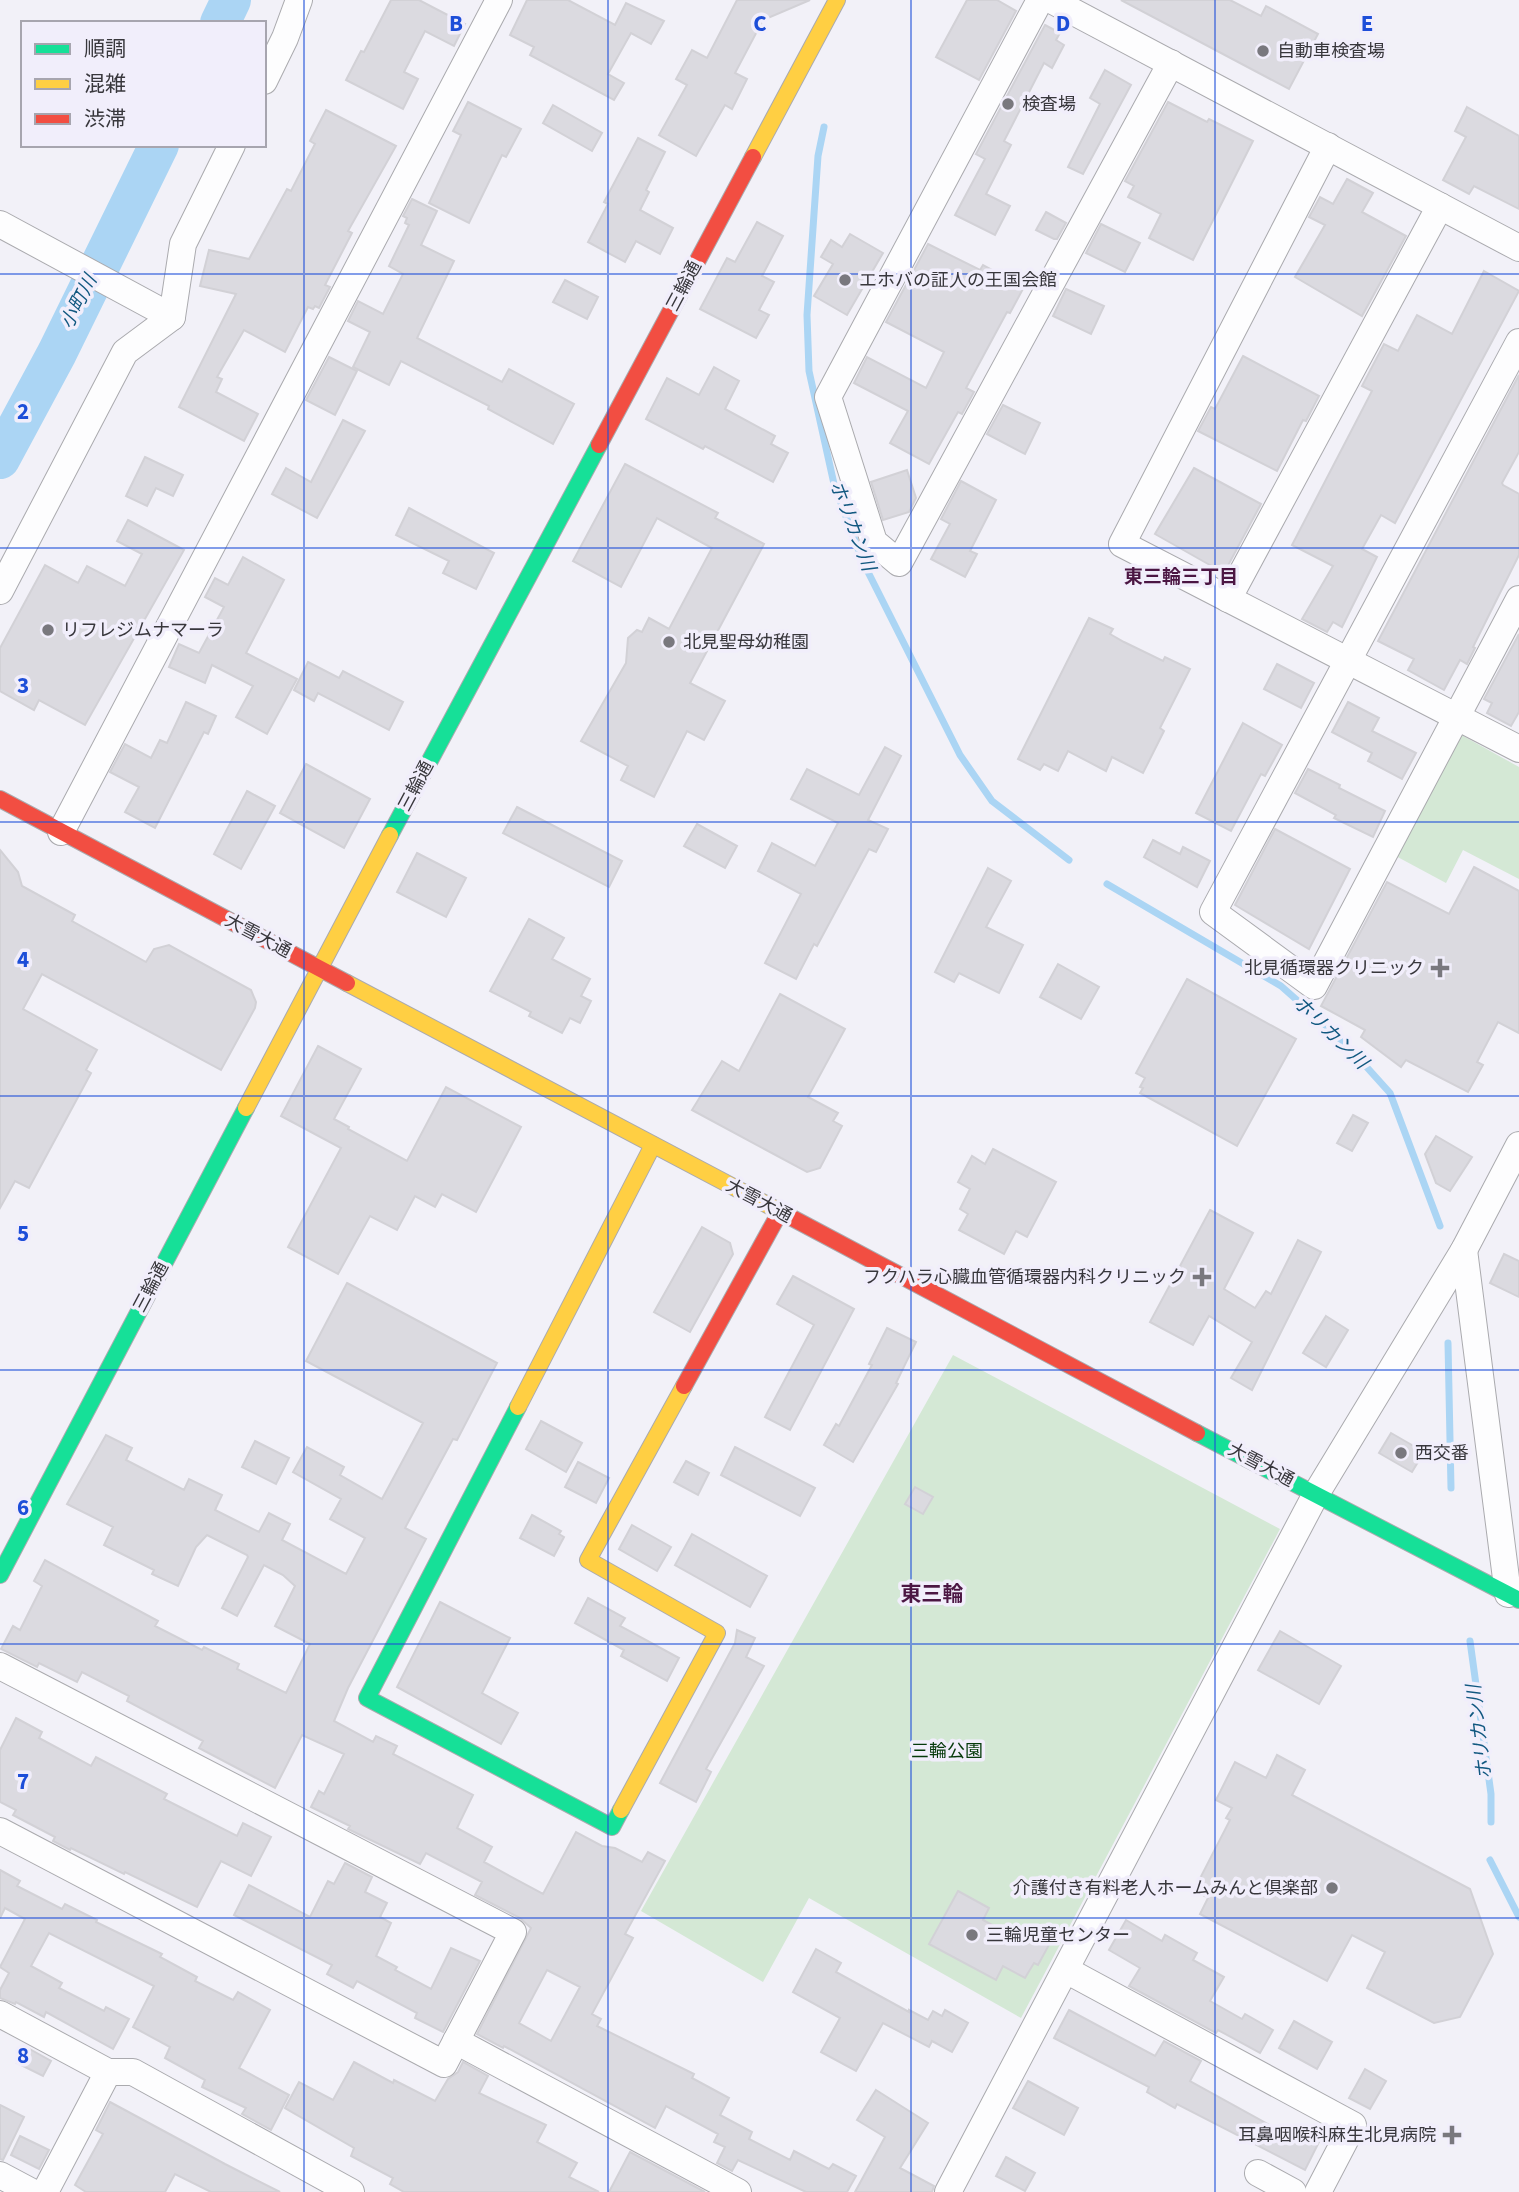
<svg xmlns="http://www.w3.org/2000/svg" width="1519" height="2192" font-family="'Source Sans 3','Noto Sans JP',sans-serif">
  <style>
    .green { fill: #d4e8d5 }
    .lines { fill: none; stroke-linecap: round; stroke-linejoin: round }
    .stream { stroke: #abd5f4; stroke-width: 7 }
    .river { stroke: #abd5f4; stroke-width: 40 }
    .building { fill: #dbdae0; stroke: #d2d1d6; stroke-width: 2; fill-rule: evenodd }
    .street-casing { stroke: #aaaaae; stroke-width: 28 }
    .fast-casing { stroke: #aaaaae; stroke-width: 18 }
    .slow-casing { stroke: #aaaaae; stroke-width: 18 }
    .jam-casing { stroke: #aaaaae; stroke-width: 18 }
    .street { stroke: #fdfdfe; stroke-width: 26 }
    .fast { stroke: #16e098; stroke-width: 16 }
    .slow { stroke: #ffcf43; stroke-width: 16 }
    .jam { stroke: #f24e42; stroke-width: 16 }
    .grid { fill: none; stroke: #1d4ed8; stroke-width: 2; stroke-opacity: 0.55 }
    .poi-dot { fill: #79787e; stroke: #f1eefb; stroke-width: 2.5 }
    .labels { text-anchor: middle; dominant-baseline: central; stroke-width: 7; stroke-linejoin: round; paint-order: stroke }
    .poi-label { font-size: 18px; fill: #38373c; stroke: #f1eefb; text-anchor: start }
    .street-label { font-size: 18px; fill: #38373c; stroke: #f1eefb }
    .park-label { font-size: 18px; fill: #053a0a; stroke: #f1eefb }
    .water-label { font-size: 19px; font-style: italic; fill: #115880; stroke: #f1eefb }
    .neighbourhood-label { font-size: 19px; font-weight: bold; fill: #4b1643; stroke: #f1eefb }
    .quarter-label { font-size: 21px; font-weight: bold; fill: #4b1643; stroke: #f1eefb }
    .grid-label { font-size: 23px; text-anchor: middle; font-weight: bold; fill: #1d4ed8; stroke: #f1eefb; stroke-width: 7; stroke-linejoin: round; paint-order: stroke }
  </style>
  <rect width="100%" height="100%" fill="#f2f1f8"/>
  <!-- green -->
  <g class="green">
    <path d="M1456,732L1519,767V879L1463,850L1446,883L1392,854Z"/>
    <path d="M953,1355L1280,1529L1021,2018L809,1898L763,1982L641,1911Z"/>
  </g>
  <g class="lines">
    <!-- stream -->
    <g class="stream">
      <path d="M824,127L818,156L807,315L809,371L834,484L863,562L960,755L992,801L1069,860"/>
      <path d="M1107,884L1281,986L1333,1032L1363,1063L1390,1093L1440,1226"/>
      <path d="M1448,1343L1451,1488"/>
      <path d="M1470,1641L1491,1794V1822"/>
      <path d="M1490,1860L1519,1917"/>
    </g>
    <!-- river -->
    <g class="river">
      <path d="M220,23L231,0"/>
      <path d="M0,459L57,353L159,145"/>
    </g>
  </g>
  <!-- building -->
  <g class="building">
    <path d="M391,0H419L465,24L454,46L425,31L404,72L418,79L403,109L346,80L361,51L364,52Z"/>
    <path d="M527,0H568L615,25L626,3L664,21L651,44L631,33L608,74L624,83L614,100L530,55L534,47L510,35Z"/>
    <path d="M737,0H810L763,20L735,73L747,79L732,109L725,105L696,156L659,135L687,85L676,79L692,50L707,58Z"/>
    <path d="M967,0H997L1016,11L979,80L936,57Z"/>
    <path d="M1121,0H1230L1261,16L1266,6L1318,34L1289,89Z"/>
    <path d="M1045,25L1060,33L1056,40L1064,45L1052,68L1044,63L1004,141L1011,145L986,194L1010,206L995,235L955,215L985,159L976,154Z"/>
    <path d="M1105,70L1131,85L1083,174L1068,167L1100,104L1090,98Z"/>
    <path d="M468,102L521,129L506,157L502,155L469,223L429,203L461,135L453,131Z"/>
    <path d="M1168,102L1207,122L1209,119L1253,141L1193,260L1149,238L1161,214L1128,197L1134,186L1125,181Z"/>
    <path d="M553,105L602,133L592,151L543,123Z"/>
    <path d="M1467,107L1519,136V209L1474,186L1469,194L1443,180L1466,137L1455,131Z"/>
    <path d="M326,110L396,146L348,231L352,233L325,285L330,287L319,308L315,306L313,309L308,307L285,352L244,330L217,377L222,379L216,392L258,414L244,441L179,407L236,294L200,286L209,250L249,259L287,189L291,191L315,144L310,141Z"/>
    <path d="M638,138L665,152L646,190L649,192L640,210L673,228L660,254L636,241L625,262L588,242L608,204L604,202Z"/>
    <path d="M1347,179L1373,193L1362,212L1406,236L1362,316L1295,277L1325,225L1309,217L1320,197L1333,204Z"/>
    <path d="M412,199L437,211L421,245L454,261L417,338L502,382L509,369L574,404L553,444L488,409L489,406L401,361L389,385L353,367L370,332L348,321L358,301L383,314L403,274L389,266L409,225L405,223L407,218L403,216Z"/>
    <path d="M1046,212L1066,223L1057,239H1054L1036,230Z"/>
    <path d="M757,222L783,236L762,276L774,282L759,310L769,315L756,338L700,309L727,258L735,262Z"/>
    <path d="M1101,224L1140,243L1125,272L1086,253Z"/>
    <path d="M850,234L883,253L847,315L814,296L833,264L821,257L831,240L842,247Z"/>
    <path d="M928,244L980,270L983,265L1024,287L1010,313L1007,312L966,388L974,392L962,414L958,412L929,464L890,443L908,411L854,383L867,357L926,388L944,352L886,322Z"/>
    <path d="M1484,271L1519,291L1395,523L1381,515L1362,549L1377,557L1342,627L1333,622L1327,632L1302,619L1333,566L1292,545L1372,391L1362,386L1384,344L1398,351L1417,315L1452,334Z"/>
    <path d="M565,280L598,297L587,319L553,302Z"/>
    <path d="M1066,289L1104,306L1091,334L1053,316Z"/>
    <path d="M1243,356L1319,396L1306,421L1303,420L1277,471L1198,431L1211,407L1215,409Z"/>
    <path d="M329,357L357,371L335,415L306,400Z"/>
    <path d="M714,367L739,381L725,409L775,436L771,444L788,453L773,482L705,446L703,449L646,419L667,378L699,395Z"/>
    <path d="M1519,375V452L1502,483L1503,485L1519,494V555L1473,647L1475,648L1467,664L1460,660L1444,690L1408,670L1414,659L1378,641Z"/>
    <path d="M1003,405L1040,423L1025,454L987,434Z"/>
    <path d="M343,420L365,431L317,518L272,494L286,468L311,482Z"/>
    <path d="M145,457L183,475L173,496L156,488L147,506L126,496Z"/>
    <path d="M625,464L718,513L715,518L764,544L690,683L725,701L704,740L687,731L654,797L621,780L628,766L581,741L626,663L628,638L637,630L642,632L649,618L669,629L712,548L657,518L621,587L573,561Z"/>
    <path d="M1194,468L1261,504L1224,573L1155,534Z"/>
    <path d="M907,470L916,498L909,512L883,520L871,482Z"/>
    <path d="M961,481L996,500L970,551L977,554L965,577L931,559L950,524L941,519Z"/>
    <path d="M409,508L494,553L476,589L443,573L449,561L396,535Z"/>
    <path d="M128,520L184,550L85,725L39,700L34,710L0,691V648L45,565L78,583L87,566L125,586L142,554L117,541Z"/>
    <path d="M243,557L284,580L246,653L297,679L267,734L236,717L253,686L212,665L205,683L169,667L179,644L199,653L224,607L205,597L215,578L228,585Z"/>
    <path d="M1089,618L1113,629L1110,634L1124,642L1163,661L1165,657L1190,669L1160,728L1164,731L1143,773L1112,757L1106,771L1068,751L1058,771L1044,764L1040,770L1018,759Z"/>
    <path d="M1519,634V712L1511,726L1487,713L1492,703L1484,699Z"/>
    <path d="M308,662L339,678L343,671L403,702L389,730L318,693L314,701L294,690Z"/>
    <path d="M1277,664L1314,683L1301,708L1264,689Z"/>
    <path d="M186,702L216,716L208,734L204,732L155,828L125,812L139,787L110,772L125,744L151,758L160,740L167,743Z"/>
    <path d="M1348,702L1379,718L1372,731L1416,753L1402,779L1368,761L1372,753L1332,732Z"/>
    <path d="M1243,723L1282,745L1265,776L1261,774L1231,831L1196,813Z"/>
    <path d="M885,747L901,756L868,820L888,829L876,852L869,849L817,946L814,944L796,979L765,963L801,894L758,871L772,843L815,866L838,823L791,799L807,769L859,795Z"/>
    <path d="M306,764L370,799L344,848L280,813Z"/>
    <path d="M1308,769L1340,785L1339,788L1385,811L1373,837L1334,818L1336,815L1295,793Z"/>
    <path d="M247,791L275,806L241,869L214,854Z"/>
    <path d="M517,807L622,861L609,887L503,833Z"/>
    <path d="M697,824L737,846L725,868L684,846Z"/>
    <path d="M1275,829L1350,869L1309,949L1235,905Z"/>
    <path d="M1153,840L1180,854L1183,847L1210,861L1197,887L1144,857Z"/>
    <path d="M0,850L18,872L22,886L75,915L72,921L146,962L154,949L169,945L251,990L256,1002L255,1008L221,1070L42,974L23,1009L97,1050L86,1070L91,1073L29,1188L15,1181L0,1208Z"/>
    <path d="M417,853L466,878L446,917L397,892Z"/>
    <path d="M1474,867L1519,891V1033L1498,1022L1477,1062L1483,1065L1468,1092L1406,1060L1401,1067L1361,1037L1365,1030L1321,1006L1387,882L1449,914Z"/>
    <path d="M988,868L1011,881L986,927L1023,945L999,993L959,973L954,982L935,972Z"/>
    <path d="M529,919L564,938L552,959L590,979L581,996L591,1001L580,1023L570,1018L562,1033L529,1016L531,1012L490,991Z"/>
    <path d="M1058,964L1099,987L1081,1019L1040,997Z"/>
    <path d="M1187,979L1296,1039L1237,1146L1140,1093L1143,1088L1140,1087L1145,1078L1136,1073Z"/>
    <path d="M780,994L845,1029L808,1097L838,1113L833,1121L842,1126L820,1168L807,1172L692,1110L722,1061L739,1071Z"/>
    <path d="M318,1046L361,1069L334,1119L349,1127L348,1129L407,1161L446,1087L521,1127L476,1212L442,1194L435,1207L415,1196L397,1230L370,1216L338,1274L288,1247L341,1148L281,1116Z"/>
    <path d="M1353,1115L1368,1123L1352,1151L1337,1143Z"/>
    <path d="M1436,1136L1472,1157L1450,1191L1436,1183L1425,1154Z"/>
    <path d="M993,1149L1056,1182L1027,1237L1016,1231L1004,1254L959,1230L968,1214L960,1209L970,1189L958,1182L972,1156L985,1164Z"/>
    <path d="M1210,1210L1253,1233L1224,1289L1255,1308L1266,1291L1271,1294L1298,1240L1321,1252L1252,1390L1231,1378L1252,1342L1209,1316L1193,1345L1150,1322Z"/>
    <path d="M702,1227L730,1243L733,1254L690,1332L654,1312Z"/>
    <path d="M1504,1254L1519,1261V1297L1490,1283Z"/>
    <path d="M793,1276L854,1309L790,1430L765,1417L814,1325L777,1304Z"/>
    <path d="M347,1283L497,1363L457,1440L453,1439L405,1528L426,1539L348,1688L334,1721L373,1742L376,1736L397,1746L393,1754L473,1795L457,1828L492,1847L484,1862L543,1894L576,1832L602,1846L615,1848L642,1862L648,1852L665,1861L625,1934L633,1938L592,2014L601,2019L597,2026L694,2074L692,2078L729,2098L720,2115L752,2132L749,2139L790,2160L794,2151L823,2166L829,2169L833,2164L856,2176L847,2192H806L738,2160L732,2171L717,2163L725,2147L714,2142L718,2134L666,2106L655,2128L504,2046L503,2048L477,2034L531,1928L520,1918L475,1895L482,1882L426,1853L420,1864L348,1829L350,1826L311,1807L319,1791L324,1794L344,1754L302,1735L275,1788L199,1748L203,1741L127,1701L129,1696L82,1672L77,1682L39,1663L37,1667L1,1649L13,1626L20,1630L42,1586L34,1581L45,1560L158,1621L155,1626L202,1650L204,1647L239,1664L237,1669L286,1693L310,1644L275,1626L295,1586L283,1575L264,1565L237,1616L222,1608L248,1557L247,1555L207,1535L196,1547L178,1586L152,1574L154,1570L104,1545L113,1527L67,1504L106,1435L132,1448L126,1460L184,1490L189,1479L222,1495L215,1510L259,1532L269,1513L290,1524L282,1540L346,1574L365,1538L330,1519L341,1499L293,1472L307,1447L344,1467L340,1475L382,1499L423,1423L306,1361ZM547,1970L580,1987L551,2041L519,2023Z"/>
    <path d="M1326,1316L1348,1330L1326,1367L1303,1353Z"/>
    <path d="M887,1328L916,1342L896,1383L898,1384L853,1462L824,1445L836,1424L839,1426L872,1365L869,1364Z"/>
    <path d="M541,1421L582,1443L566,1472L526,1449Z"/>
    <path d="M1391,1433L1424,1452L1412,1472L1379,1453Z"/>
    <path d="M255,1441L289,1458L276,1484L242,1467Z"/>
    <path d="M735,1447L815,1488L800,1516L721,1475Z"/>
    <path d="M686,1461L709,1473L698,1495L674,1482Z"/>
    <path d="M578,1462L609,1478L596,1503L565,1487Z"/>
    <path d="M915,1487L933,1497L923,1514L905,1504Z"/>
    <path d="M532,1515L561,1531L559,1534L564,1537L554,1556L520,1538Z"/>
    <path d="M632,1525L671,1547L657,1571L619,1549Z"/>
    <path d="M692,1534L767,1576L750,1607L675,1565Z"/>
    <path d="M588,1598L625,1618L620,1626L679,1658L667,1681L621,1656L624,1650L575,1623Z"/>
    <path d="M440,1602L510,1638L482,1693L518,1713L501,1744L397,1687Z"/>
    <path d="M737,1630L755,1638L746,1657L764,1666L706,1769L711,1772L696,1802L660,1783L735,1643Z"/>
    <path d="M1280,1631L1341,1666L1319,1704L1258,1670Z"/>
    <path d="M16,1718L42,1732L39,1738L91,1766L96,1757L167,1794L164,1799L237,1836L243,1823L271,1837L251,1876L221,1861L197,1907L125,1872L124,1874L71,1848L70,1850L53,1841L55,1837L13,1815L16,1810L0,1802V1750Z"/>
    <path d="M1277,1755L1305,1770L1292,1795L1470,1889L1493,1954L1460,2017L1434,2023L1367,1988L1385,1952L1352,1935L1327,1981L1200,1914L1208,1898L1194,1890L1230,1820L1226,1818L1232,1808L1216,1800L1235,1762L1266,1778Z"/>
    <path d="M345,1863L372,1877L365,1892L387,1903L380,1917L391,1923L376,1956L397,1967L395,1970L431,1989L451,1948L480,1961L443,2032L415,2018L417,2013L357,1981L353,1988L327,1974L332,1965L234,1915L249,1885L310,1917L328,1881L334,1884Z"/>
    <path d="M0,1870L20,1881L17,1886L62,1909L65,1904L97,1920L96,1922L162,1954L160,1957L197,1977L195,1981L233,2000L238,1992L270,2010L239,2068L289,2095L271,2130L242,2114L246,2108L202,2087L205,2080L165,2058L170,2047L133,2027L154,1986L49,1933L31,1966L62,1983L59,1988L104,2011L106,2007L129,2019L113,2049L46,2012L44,2017L16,2002L15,2004L0,1998V1990L9,1973L0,1967L25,1919L5,1908L0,1918Z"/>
    <path d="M958,1891L989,1908L983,1920L1022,1941L1027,1931L1050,1943L1038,1965L1034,1963L1025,1978L1003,1966L996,1980L929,1944Z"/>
    <path d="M1126,1920L1162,1941L1165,1935L1197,1953L1193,1960L1224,1977L1210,2001L1242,2019L1245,2014L1273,2030L1260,2053L1218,2030L1216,2033L1129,1986L1140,1968L1109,1950Z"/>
    <path d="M816,1949L841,1963L836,1972L909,2012V2010L928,2020L933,2011L942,2016L945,2010L968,2023L952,2052L932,2041L929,2047L883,2023L856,2071L821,2052L840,2018L793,1992Z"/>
    <path d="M1069,2010L1155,2056L1164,2041L1201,2061L1190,2081L1284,2133L1288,2126L1319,2142L1305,2170L1177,2104L1175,2108L1147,2092L1149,2087L1054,2038Z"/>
    <path d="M1294,2021L1332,2042L1317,2069L1279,2048Z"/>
    <path d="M26,2047L51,2061L43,2076L17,2063Z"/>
    <path d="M354,2062L393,2083L394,2080L435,2101L448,2079L458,2072L463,2062L488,2076L479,2093L546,2125L537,2142L577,2163L569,2177L599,2192H404L390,2184L393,2178L351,2156L354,2148L285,2108L299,2082L333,2100Z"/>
    <path d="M1365,2069L1386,2081L1370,2109L1349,2098Z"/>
    <path d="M1028,2081L1078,2108L1064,2135L1013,2108Z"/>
    <path d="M876,2090L928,2123L900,2168L934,2186L932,2192H855L885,2137L857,2120Z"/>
    <path d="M110,2102L225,2164L280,2192H211L175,2174L165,2192H86L75,2185L103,2134L96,2130Z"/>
    <path d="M0,2105L24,2117L3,2160L0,2159Z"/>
    <path d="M20,2136L49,2150L39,2169L11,2155Z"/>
    <path d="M630,2152L705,2192H609Z"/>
    <path d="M1006,2157L1035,2173L1025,2191L996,2176Z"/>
  </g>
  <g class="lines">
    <!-- street casing -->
    <g class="street-casing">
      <g id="street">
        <path d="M1040,0L828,397L874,542L899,563L1171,63"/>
        <path d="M1051,0L1519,248"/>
        <path d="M264,81L285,38L299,0"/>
        <path d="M1328,146L1122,544L1519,749"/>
        <path d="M0,224L172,317"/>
        <path d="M1519,342L1213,912L1314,986L1519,599"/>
        <path d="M0,591L125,352L172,317L183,244L232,145"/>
        <path d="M1228,599L1440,206"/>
        <path d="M61,832L499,0"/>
        <path d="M1464,1250L1508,1594"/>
        <path d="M0,1666L513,1932L444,2064L0,1831"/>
        <path d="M1066,1970L1353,2125L1318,2192"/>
        <path d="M0,2014L108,2072H133L351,2192"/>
        <path d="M456,2041L738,2192"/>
        <path d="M1258,2173L1293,2192"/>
        <path d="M0,2175L32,2192"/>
        <path d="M45,2192L108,2072"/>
        <path d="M948,2192L1316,1494L1464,1250L1519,1145"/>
      </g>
    </g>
    <!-- fast casing -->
    <g class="fast-casing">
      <g id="fast">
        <path d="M390,835L599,445"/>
        <path d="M518,1407L367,1698L612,1827L621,1810"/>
        <path d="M1197,1433L1519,1600"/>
        <path d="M0,1575L246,1108"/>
      </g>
    </g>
    <!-- slow casing -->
    <g class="slow-casing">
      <g id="slow">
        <path d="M753,157L837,0"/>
        <path d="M347,983L779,1211"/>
        <path d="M246,1108L390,835"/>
        <path d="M518,1407L653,1145"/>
        <path d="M621,1810L717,1633L588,1560L684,1386"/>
      </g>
    </g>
    <!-- jam casing -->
    <g class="jam-casing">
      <g id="jam">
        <path d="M599,445L753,157"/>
        <path d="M0,799L347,983"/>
        <path d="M779,1211L1197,1433"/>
        <path d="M684,1386L780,1212"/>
      </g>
    </g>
    <!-- street -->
    <use href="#street" class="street"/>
    <!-- fast -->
    <use href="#fast" class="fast"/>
    <!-- slow -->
    <use href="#slow" class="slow"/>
    <!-- jam -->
    <use href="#jam" class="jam"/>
  </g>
  <!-- grid -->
  <path class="grid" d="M304,0V2192M608,0V2192M911,0V2192M1215,0V2192M0,274H1519M0,548H1519M0,822H1519M0,1096H1519M0,1370H1519M0,1644H1519M0,1918H1519"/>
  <!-- markers -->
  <g class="poi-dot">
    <circle cx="1263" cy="51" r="7"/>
    <circle cx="1008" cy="104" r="7"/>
    <circle cx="845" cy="280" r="7"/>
    <circle cx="48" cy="630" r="7"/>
    <circle cx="669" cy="642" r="7"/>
    <path d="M1436.5 957.5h7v7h7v7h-7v7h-7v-7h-7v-7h7z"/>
    <path d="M1198.5 1266.5h7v7h7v7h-7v7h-7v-7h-7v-7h7z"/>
    <circle cx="1401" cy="1453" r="7"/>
    <circle cx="1332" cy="1888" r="7"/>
    <circle cx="972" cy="1935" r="7"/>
    <path d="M1448.5 2124.5h7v7h7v7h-7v7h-7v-7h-7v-7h7z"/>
  </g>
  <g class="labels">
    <!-- poi labels -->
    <g class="poi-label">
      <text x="1277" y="51">自動車検査場</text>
      <text x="1022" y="104">検査場</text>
      <text x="859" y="280">エホバの証人の王国会館</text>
      <text x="62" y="630">リフレジムナマーラ</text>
      <text x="683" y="642">北見聖母幼稚園</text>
      <text x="1424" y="968" text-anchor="end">北見循環器クリニック</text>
      <text x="1186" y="1277" text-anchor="end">フクハラ心臓血管循環器内科クリニック</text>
      <text x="1415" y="1453">西交番</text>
      <text x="1318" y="1888" text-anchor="end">介護付き有料老人ホームみんと倶楽部</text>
      <text x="986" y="1935">三輪児童センター</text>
      <text x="1436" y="2135" text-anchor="end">耳鼻咽喉科麻生北見病院</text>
    </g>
    <!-- street labels -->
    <g class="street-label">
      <text transform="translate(684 286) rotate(-62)">三輪通</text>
      <text transform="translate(416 786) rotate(-62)">三輪通</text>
      <text transform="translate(258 936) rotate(28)">大雪大通</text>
      <text transform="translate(759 1201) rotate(28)">大雪大通</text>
      <text transform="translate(151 1287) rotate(-62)">三輪通</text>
      <text transform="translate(1261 1465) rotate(28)">大雪大通</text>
    </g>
    <!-- park labels -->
    <g class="park-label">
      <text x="947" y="1751">三輪公園</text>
    </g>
    <!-- water labels -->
    <g class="water-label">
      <text transform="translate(79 302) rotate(-63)">小町川</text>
      <text transform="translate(852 526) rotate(69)">ホリカン川</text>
      <text transform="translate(1330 1033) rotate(44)">ホリカン川</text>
      <text transform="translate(1480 1732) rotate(-97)">ホリカン川</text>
    </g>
    <!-- neighbourhood labels -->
    <g class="neighbourhood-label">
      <text x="1181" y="577">東三輪三丁目</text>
    </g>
    <!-- quarter labels -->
    <g class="quarter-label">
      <text x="932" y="1594">東三輪</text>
    </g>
  </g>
  <g class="grid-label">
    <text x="456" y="31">B</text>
    <text x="760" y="31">C</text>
    <text x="1063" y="31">D</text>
    <text x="1367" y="31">E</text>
    <text x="23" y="419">2</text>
    <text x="23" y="693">3</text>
    <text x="23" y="967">4</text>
    <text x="23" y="1241">5</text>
    <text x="23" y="1515">6</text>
    <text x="23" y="1789">7</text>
    <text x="23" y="2063">8</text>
  </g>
  <!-- legend -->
  <rect x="21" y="21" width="245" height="126" fill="#f1eefb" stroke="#a7a5af" stroke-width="2"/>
  <rect x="35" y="44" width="35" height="10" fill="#16e098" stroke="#a7a5af" stroke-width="2"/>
  <text x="84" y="56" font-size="21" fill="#38373c">順調</text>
  <rect x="35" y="79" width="35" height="10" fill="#ffcf43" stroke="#a7a5af" stroke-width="2"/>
  <text x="84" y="91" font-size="21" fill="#38373c">混雑</text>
  <rect x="35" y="114" width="35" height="10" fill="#f24e42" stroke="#a7a5af" stroke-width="2"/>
  <text x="84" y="126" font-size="21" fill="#38373c">渋滞</text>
</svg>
